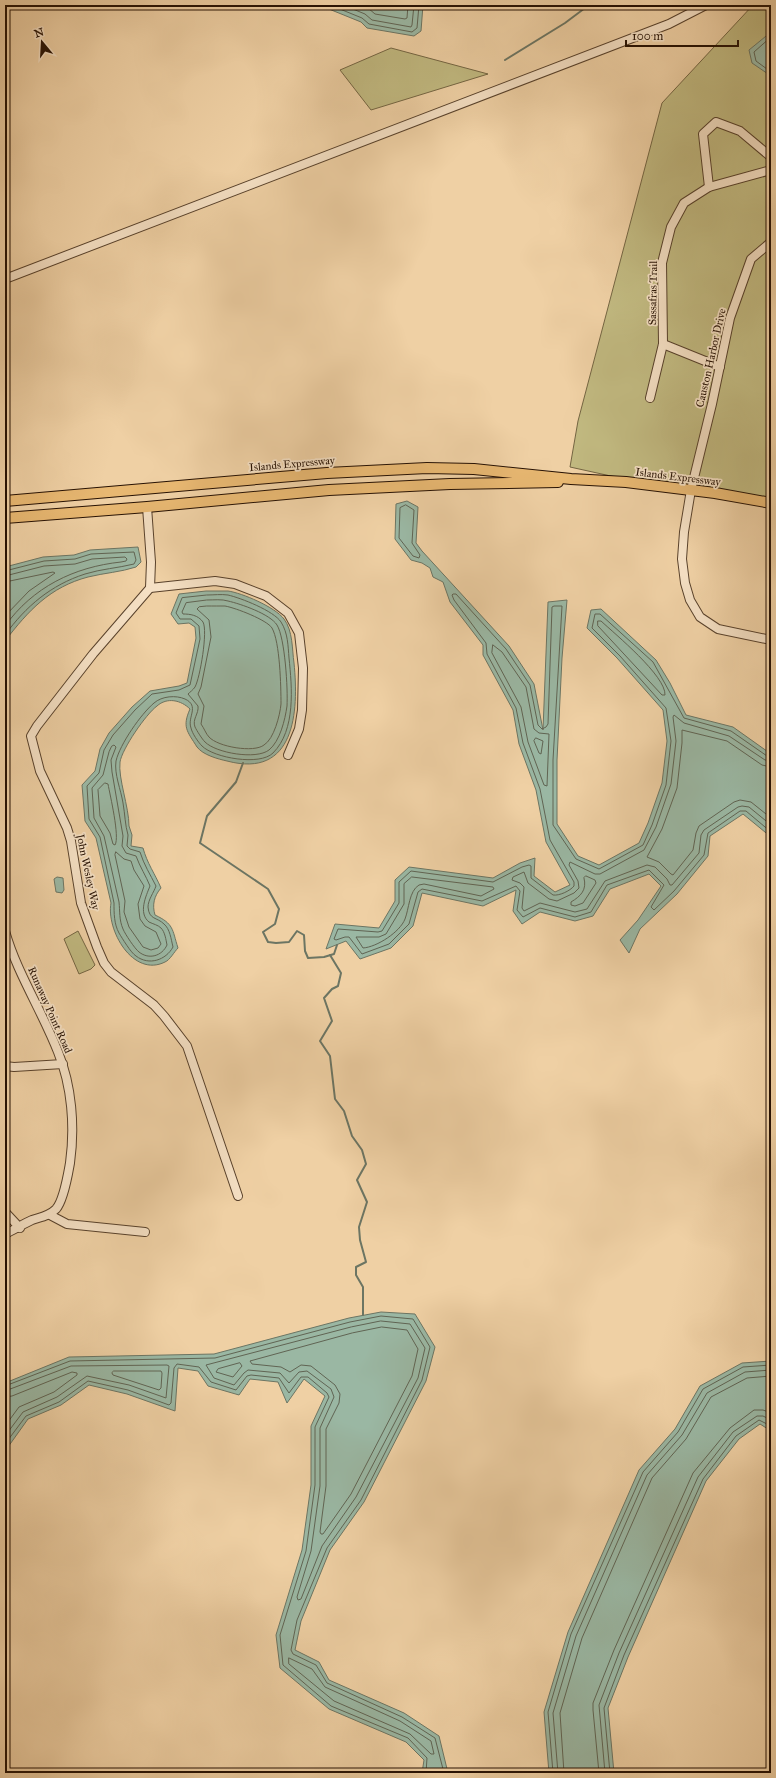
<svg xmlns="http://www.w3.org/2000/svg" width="776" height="1778" font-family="'IM FELL Great Primer',serif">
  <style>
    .green { fill: #c1b980; stroke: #746542 }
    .water { fill: #9ab7a3; stroke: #6c7563 }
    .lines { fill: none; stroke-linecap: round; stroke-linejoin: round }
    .shore { stroke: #606453; stroke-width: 1 }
    .stream { stroke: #6c7563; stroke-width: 2 }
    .minor-casing { stroke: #58412b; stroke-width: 10 }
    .major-casing { stroke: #261103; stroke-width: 12 }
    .minor { stroke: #f5e0c4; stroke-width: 8 }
    .major { stroke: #e8b872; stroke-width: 10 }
    .labels { text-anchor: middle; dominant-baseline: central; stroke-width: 3.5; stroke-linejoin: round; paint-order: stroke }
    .street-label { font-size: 11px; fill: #261103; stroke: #f5e0c4 }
  </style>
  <rect width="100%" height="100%" fill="#efd0a4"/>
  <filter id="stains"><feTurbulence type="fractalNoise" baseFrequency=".005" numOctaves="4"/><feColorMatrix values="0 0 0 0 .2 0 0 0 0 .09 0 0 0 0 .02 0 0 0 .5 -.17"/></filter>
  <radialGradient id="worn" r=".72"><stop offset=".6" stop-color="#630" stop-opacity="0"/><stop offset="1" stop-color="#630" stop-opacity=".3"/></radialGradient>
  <!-- green -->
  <g class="green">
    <path d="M753,5H771V500L638,482L570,467L578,421L662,103Z"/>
    <path d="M391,48L488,74L371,110L340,70Z"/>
    <path d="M78,931L95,965L91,969L79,974L64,939Z"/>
  </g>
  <!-- water -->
  <g class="water">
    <path d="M319,5H423L421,31L414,36L367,28L361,22Z"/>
    <path d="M771,32V76L752,63L749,50Z"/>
    <path d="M407,501L418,507L416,543L422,551L509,646L534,684L543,730L548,602L567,600L562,658L557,760V824L578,856L599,865L639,843L648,823L662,783L667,741L663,710L617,658L587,628L591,610L601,609L656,660L670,683L686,715L733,727L771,754V837L743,814L710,836L708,856L677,894L640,929L629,953L620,940L638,920L661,886L649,874L610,889L593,916L575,921L540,912L522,924L513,911L516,890L483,906L422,893L413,926L391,948L360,959L346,941L326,949L335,924L379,928L395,901V880L409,867L493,878L520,863L535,858L534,876L555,892L570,885L546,842L536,790L519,744L513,710L483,655V645L450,602L443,582L433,577L430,568L422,563L411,560L395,539L396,504Z"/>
    <path d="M138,547L141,562L136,567C121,572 104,573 88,577C50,587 28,611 5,641V567L43,557L74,555L90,550Z"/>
    <path d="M206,591C213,591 221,591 228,591C242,593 275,607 284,619C293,631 292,649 294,663C299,712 295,779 227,761C218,759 203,755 197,747C187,731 182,727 190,709C181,700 167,697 157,706C146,714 122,749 120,762C118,778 129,807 129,826L132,835L131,846L143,848C147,863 155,874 161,888C154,896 152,905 155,915C174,924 172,929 178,948C174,952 170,960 165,962C133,978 106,930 111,903L96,838L85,821L82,785L95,771L100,749L109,733L132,707L150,691L179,686L187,683L196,638L195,627L189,623L178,624L171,614L179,594Z"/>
    <path d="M57,877L63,878L64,890L62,893L56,892L54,879Z"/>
    <path d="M381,1312L415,1314L435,1347L426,1381L364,1502L330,1550L301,1621L295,1650L319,1662L329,1680L404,1713L439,1736L448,1773H422L424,1760L406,1742L329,1709L280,1668L276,1635L302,1550L311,1485V1426L325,1396L304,1379L287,1403L278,1382L250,1379L239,1395L208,1386L198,1371L178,1368L175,1411L127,1394L89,1385L61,1405L28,1419L8,1447L5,1448V1383L69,1357L214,1354L349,1318Z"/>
    <path d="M771,1361V1431L760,1424L739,1439L706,1481L628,1657L608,1708L614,1773H549L544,1712L568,1632L639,1470L675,1429L700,1386L742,1363Z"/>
  </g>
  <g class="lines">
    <!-- shore -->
    <g class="shore">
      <path d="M330,5L362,18L369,24L412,32L417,28L419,5"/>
      <path d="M343,5L365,14L372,20L411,27L412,25L414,5"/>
      <path d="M360,5L368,8L375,14L405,19L407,18L408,5"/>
      <path d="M771,37L754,52L756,61L771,72"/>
      <path d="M406,505L414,510L412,543L420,555L419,558L413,556L399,538L400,508Z"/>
      <path d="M5,571L44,561L75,559L91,554L134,552L136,560L134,564C118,568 101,569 85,574C51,585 26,606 5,635"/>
      <path d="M5,576L44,566L75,564L92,559L125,557L127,559L126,561L121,562C74,567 33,587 5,626"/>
      <path d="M5,582L53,572L55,573L29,591L5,616"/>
      <path d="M207,595C214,595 221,594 228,595C241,598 274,611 281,622C288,633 288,646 289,658C292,687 296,730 273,753C260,766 214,758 202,746C198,742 192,733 191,728C187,717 200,706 185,699C176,695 162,696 154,703C141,714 120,744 116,761C114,774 121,790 123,803C125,814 125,825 128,835L127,846L130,849L140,852C144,865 150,874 156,886C154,892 148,900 148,907C149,920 157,917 164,924C170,929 171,939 173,947C166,960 149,966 136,956C131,953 122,938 119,933C114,924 114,913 114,903L100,837L89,819L87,786L99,773L104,750L113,735L135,710L152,694L179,690L190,685L200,639L199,626L191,619H180L176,613L182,598Z"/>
      <path d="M207,600C214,600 222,599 228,601C241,604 270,614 277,625C285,638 288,689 287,706C285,720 280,741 269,750C256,760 216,753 205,742C202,739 197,731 195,727C192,719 199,714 198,706L188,694C190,692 193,690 195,687C200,678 208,631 203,622C198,615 190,614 183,614L182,612L186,603Z"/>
      <path d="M207,606C213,606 220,606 225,606C236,608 267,620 272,628C280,642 281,687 281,704C280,715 274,739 264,745C254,753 218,747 209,737C206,734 204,728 201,724L204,706L198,694L201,687L211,637L209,620L197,609L199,607Z"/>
      <path d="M598,621H601C615,634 666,676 665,695H662L598,626Z"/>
      <path d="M493,645L502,652L526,687L534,729L539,733L549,734L547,786L544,785L528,742L521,707L492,653Z"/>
      <path d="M536,738L543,741L541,754L539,753L534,741Z"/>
      <path d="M112,746L114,745L116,747L111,760L112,772L123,836L122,846L126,853L136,856C140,867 146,876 150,886C146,896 138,913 149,922C153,924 158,925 161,928C165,932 166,940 167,945C162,956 149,960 139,952C135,949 125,934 123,929C119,920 120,911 119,902L104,836L94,818L92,788L103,775L109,752Z"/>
      <path d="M771,756H767L731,731L684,718L653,662L600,614H595L592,628L620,656L666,708L671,741L666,785L652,825L643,845L599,869L576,859L553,825V760L562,606H554L552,607L548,724L546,727L542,729L538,725L530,685L506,649L456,594H453L452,595L454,600L486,643L487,654L516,708L523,743L540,789L550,840L574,882V886C570,891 559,896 553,895L531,878V866L529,865L522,867L493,882L411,871L399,882V903L382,931L378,932L338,929L334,939L336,940L345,937H349L362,954L389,944L409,924L418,892L422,889L482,901L516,886L520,891L517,910L523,917L540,908L575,917L591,912L607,885L649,870L664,885L651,907L654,910L674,891L704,855L708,833L740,811H746L771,832"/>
      <path d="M771,761L765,760L729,736L684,723L674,715L673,717L676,741L671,784L656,827L644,850L600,874H595L570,862L569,865L578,881L579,888L574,893L557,901L549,899L528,883L524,872L513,877L512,880L520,883L524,887L522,908L524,911L540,903L575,912L587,909L605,881L647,865L655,867L667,879L670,885H672L699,853L701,835L704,830L738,807L742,806L749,807L771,825"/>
      <path d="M771,767L762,765L727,741L682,730V743L677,788L662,829L647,857L659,862L671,874L673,875L693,850L696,833L699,826L734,802L740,800L751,802L771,818"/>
      <path d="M105,783L108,784C110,795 120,837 115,845L113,844L110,833L100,816L98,790Z"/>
      <path d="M116,852L124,859L131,861L134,870L144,886L138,904L140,919L145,926L156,932L161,944L158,948L151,950L143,947L129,927L124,912L125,901L115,855Z"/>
      <path d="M586,876L595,880L596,883L583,903L575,906L571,905V902C581,896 587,890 584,878Z"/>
      <path d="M412,877L493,887L494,889L481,896L424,884L419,885C409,891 409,909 405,919C400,932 377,947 363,948L356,937H379L386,934L404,904V884Z"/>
      <path d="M381,1321L410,1324L425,1348L418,1378L356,1497L322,1546L301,1599L298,1600L297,1597L311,1551L320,1486V1428L334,1397L331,1389L307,1371L299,1372L289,1383L280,1373L248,1370L244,1373L234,1385L214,1378L206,1365L351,1327Z"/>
      <path d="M382,1327L407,1330L418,1349L412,1376L351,1494L323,1534H321L320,1532L326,1486V1429L339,1403L340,1394L335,1385L311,1366L301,1365L290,1372L281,1367L252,1364L250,1361L352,1333Z"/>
      <path d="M240,1363L242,1366L233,1377L216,1372L218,1369Z"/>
      <path d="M114,1371H161L162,1373L161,1388L159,1390L113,1375L112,1373Z"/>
      <path d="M5,1386L70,1361L215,1358L350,1322L381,1316L413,1319L430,1347L422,1380L361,1500L327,1548L297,1620L291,1650L293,1654L316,1665L327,1683L402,1717L435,1738L444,1773"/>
      <path d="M5,1391L71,1366L167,1365L169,1366L166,1398L129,1385L87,1376L57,1397L23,1412L5,1436"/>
      <path d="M5,1397L12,1396L72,1372L77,1373V1375L54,1392L19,1407L5,1426"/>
      <path d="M5,1444L26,1416L59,1402L88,1381L128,1390L169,1405L171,1403L174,1368L177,1364L199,1367L211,1382L236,1390L247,1376L251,1375L279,1378L289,1393L301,1377H308L327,1393L329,1397L315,1427V1485L306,1551L280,1635L283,1665L331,1706L408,1738L427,1758L426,1773"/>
      <path d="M289,1658L312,1669L325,1687L400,1721L431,1741L434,1754H431L410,1734L334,1701L289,1664Z"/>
      <path d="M553,1773L548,1712L571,1634L643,1472L678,1432L703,1389L743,1367L771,1365"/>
      <path d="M558,1773L553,1713L576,1636L647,1475L682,1435L707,1393L745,1372L771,1370"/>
      <path d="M564,1773L560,1713L582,1638L652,1478L686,1439L711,1397L747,1378L771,1376"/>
      <path d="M599,1773L593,1710V1703L614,1650L693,1473L730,1428L754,1410H763L771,1413"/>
      <path d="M605,1773L599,1705L619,1653L698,1477L733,1432L757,1416H763L771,1420"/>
      <path d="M610,1773L604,1708L624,1655L703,1479L736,1436L759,1420L771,1426"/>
    </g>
    <!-- stream -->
    <g class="stream">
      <path d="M505,60L565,23L589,5"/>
      <path d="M243,763L236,782L207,816L200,843L268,889L279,909L275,924L263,932L268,942L276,943L289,942L297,931L304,935L305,951L308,958L324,957L334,954L337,945"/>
      <path d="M330,955L341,973L338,986L332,989L324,998L332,1021L320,1041L330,1056L335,1099L344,1111L352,1136L362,1150L366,1164L357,1180L367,1202L359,1227L360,1240L366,1262L356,1267V1275L363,1287V1315"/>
    </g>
    <!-- minor casing -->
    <g class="minor-casing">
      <g id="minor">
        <path d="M709,187L703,134L716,122L740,131L771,157"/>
        <path d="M771,242L751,259L730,318L712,404L691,490L684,532L682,559L685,583L690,600L700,617L718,629L771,640"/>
        <path d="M5,279L669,24L706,5"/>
        <path d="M663,344L720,367"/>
        <path d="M650,398L663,344L662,263L671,227L684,203L709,187L771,170"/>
        <path d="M147,507L151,562L150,588L93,654L37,726L31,736L40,771L67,828L71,841L81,903L97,947L104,963L111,972L154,1005L164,1016L187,1046L238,1196"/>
        <path d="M150,588L215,581L235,584L266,596L288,613L299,633L303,668L302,710L299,729L288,755"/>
        <path d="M5,931C17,973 42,1011 58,1052C72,1086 75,1127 70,1163C68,1174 64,1200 56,1209C49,1216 41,1217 32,1220C23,1224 14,1230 5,1234"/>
        <path d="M5,1066L14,1067L63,1064"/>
        <path d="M5,1212L20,1228"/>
        <path d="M50,1215L67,1224L145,1232"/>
      </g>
    </g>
    <!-- major casing -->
    <g class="major-casing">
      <g id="major">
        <path d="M5,501L327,473L427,468L474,469L571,479L626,482L715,493L771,503"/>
        <path d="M5,518L147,507L329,490L450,484L558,482"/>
      </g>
    </g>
    <!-- minor -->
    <use href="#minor" class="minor"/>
    <!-- major -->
    <use href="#major" class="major"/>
  </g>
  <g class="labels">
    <!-- street labels -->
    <g class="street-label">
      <text transform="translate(653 293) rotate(-89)">Sassafras Trail</text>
      <text transform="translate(711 358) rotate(-77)">Causton Harbor Drive</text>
      <text transform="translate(292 464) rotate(-5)">Islands Expressway</text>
      <text transform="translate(678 477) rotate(7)">Islands Expressway</text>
      <text transform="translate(88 872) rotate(78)">John Wesley Way</text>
      <text transform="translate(50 1010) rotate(66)">Runaway Point Road</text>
    </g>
  </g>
  <!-- margin -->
  <rect width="776" height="1778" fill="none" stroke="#efd0a4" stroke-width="20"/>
  <rect x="6" y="6" width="764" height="1766" fill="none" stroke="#261103" stroke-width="2"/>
  <rect x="10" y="10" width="756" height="1758" fill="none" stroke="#261103"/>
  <!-- north arrow -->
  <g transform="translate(42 42) rotate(342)" stroke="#f5e0c4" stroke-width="3" paint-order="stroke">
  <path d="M0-3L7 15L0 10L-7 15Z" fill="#261103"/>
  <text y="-6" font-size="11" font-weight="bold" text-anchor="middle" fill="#261103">N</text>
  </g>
  <!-- scale -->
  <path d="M626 40v6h112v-6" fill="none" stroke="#261103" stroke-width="2"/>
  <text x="632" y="40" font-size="12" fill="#261103" stroke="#f5e0c4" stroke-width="3" paint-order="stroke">100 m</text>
  <rect width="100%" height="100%" filter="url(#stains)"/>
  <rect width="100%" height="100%" fill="url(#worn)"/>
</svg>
